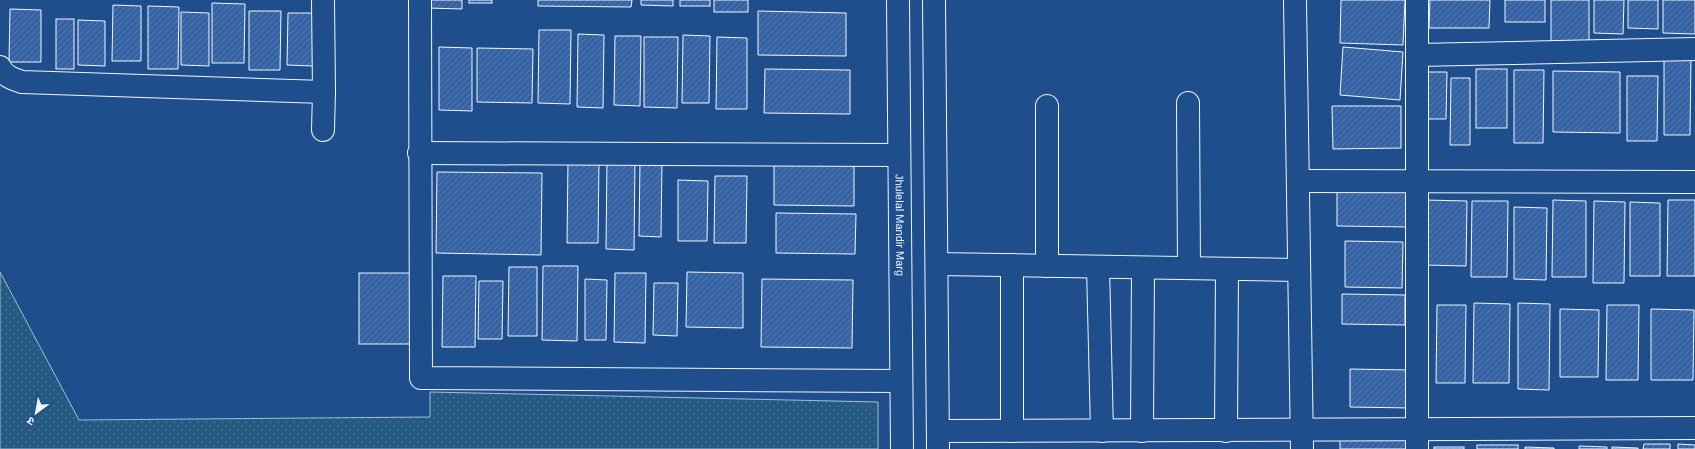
<svg xmlns="http://www.w3.org/2000/svg" width="1695" height="449" font-family="Helvetica,'Noto Sans Devanagari',sans-serif">
  <style>
    .park { fill: url(#park-dots); stroke: #a8bbd7 }
    .building { fill: url(#building-hatch); stroke: #f2f6ff }
    .lines { fill: none; stroke-linecap: round; stroke-linejoin: round }
    .street-casing { stroke: #f2f6ff; stroke-width: 24 }
    .secondary-casing { stroke: #f2f6ff; stroke-width: 24 }
    .street { stroke: #1f4e8c; stroke-width: 22 }
    .secondary { stroke: #1f4e8c; stroke-width: 22 }
    .labels { text-anchor: middle; dominant-baseline: central; stroke-width: 3; stroke-linejoin: round; paint-order: stroke }
    .street-label { font-size: 11px; fill: #f2f6ff; stroke: #1f4e8c }
  </style>
  <defs>
    <pattern id="park-dots" width="8" height="8" patternUnits="userSpaceOnUse"><rect width="8" height="8" fill="#245a82"/><path d="M2 2h.1M6 6h.1" fill="none" stroke="#447295" stroke-width="1.8" stroke-linecap="round"/></pattern>
    <pattern id="building-hatch" width="6" height="6" patternUnits="userSpaceOnUse"><rect width="6" height="6" fill="#3563a3"/><path d="M-1 1l2-2M0 6l6-6M5 7l2-2" fill="none" stroke="#537ab1"/></pattern>
  </defs>
  <rect width="100%" height="100%" fill="#1f4e8c"/>
  <!-- park -->
  <path class="park" d="M0,272L79,420L430,417V392L878,402V449H0Z"/>
  <!-- building -->
  <g class="building">
    <path d="M428,0H462V9L427,8Z"/>
    <rect x="469" y="0" width="23" height="3"/>
    <path d="M538,0H632L631,7L538,6Z"/>
    <path d="M641,0H673V6L641,5Z"/>
    <rect x="680" y="0" width="30" height="6"/>
    <rect x="714" y="0" width="34" height="12"/>
    <path d="M1341,0H1405L1403,45L1340,43Z"/>
    <path d="M1430,0H1490L1489,28H1429Z"/>
    <rect x="1505" y="0" width="40" height="22"/>
    <rect x="1551" y="0" width="38" height="44"/>
    <path d="M1594,0H1624L1623,34L1594,33Z"/>
    <path d="M1628,0H1658V29L1628,28Z"/>
    <path d="M1663,0H1695V34L1663,33Z"/>
    <path d="M212,3L245,4L244,63H212Z"/>
    <path d="M113,5L141,6V61H112Z"/>
    <path d="M148,6L179,7L178,69H148Z"/>
    <path d="M10,9L41,10V62H9Z"/>
    <path d="M249,11H281L280,70H249Z"/>
    <path d="M758,11L846,13V56L758,55Z"/>
    <path d="M181,12L209,13V66L181,65Z"/>
    <path d="M288,13H314V66L287,65Z"/>
    <rect x="56" y="19" width="18" height="50"/>
    <path d="M78,20L105,21V66L78,65Z"/>
    <path d="M539,30H571L570,104L538,103Z"/>
    <path d="M578,34L604,35L603,108L577,107Z"/>
    <path d="M683,35L710,36L709,103H682Z"/>
    <path d="M615,36H641L640,106L614,105Z"/>
    <path d="M644,37H678L677,108L644,107Z"/>
    <path d="M717,37L747,38V109H716Z"/>
    <path d="M439,47L472,48V111L439,110Z"/>
    <path d="M1343,47L1403,52L1400,100L1340,95Z"/>
    <path d="M477,48L533,49L532,103L477,102Z"/>
    <path d="M1664,55L1691,56L1690,135H1664Z"/>
    <path d="M765,69L850,70V114L764,113Z"/>
    <rect x="1476" y="69" width="31" height="59"/>
    <path d="M1514,70H1544L1543,143H1514Z"/>
    <path d="M1553,71L1620,72V133L1553,132Z"/>
    <path d="M1427,72H1447L1446,119H1426Z"/>
    <path d="M1627,76H1658L1657,141H1627Z"/>
    <path d="M1451,78H1470V145H1450Z"/>
    <path d="M1332,106H1401V148L1333,149Z"/>
    <path d="M607,159L635,160L634,250L606,249Z"/>
    <path d="M568,160H599L598,243H567Z"/>
    <path d="M640,160H662L661,237L639,236Z"/>
    <path d="M774,163L854,164V206L774,205Z"/>
    <path d="M437,172L542,173L541,255L436,253Z"/>
    <path d="M715,176H747L746,243H714Z"/>
    <path d="M678,180L708,181L707,241H678Z"/>
    <path d="M1337,189L1410,190L1409,227L1337,226Z"/>
    <path d="M1425,200L1467,201L1466,266L1425,265Z"/>
    <path d="M1553,200L1586,201V277H1552Z"/>
    <path d="M1668,200H1695V276H1667Z"/>
    <path d="M1472,201H1508L1507,277H1471Z"/>
    <path d="M1594,201L1625,202L1624,283H1593Z"/>
    <path d="M1630,202L1660,203V276H1630Z"/>
    <path d="M1514,207L1547,208L1546,280L1514,279Z"/>
    <path d="M776,213L856,214L855,254L776,253Z"/>
    <path d="M1345,241L1403,242L1402,288L1345,287Z"/>
    <path d="M543,266H578L577,341L542,340Z"/>
    <path d="M509,267H537V336H508Z"/>
    <path d="M687,272L743,273V328L686,327Z"/>
    <rect x="359" y="273" width="52" height="71"/>
    <path d="M615,273H646L645,343L614,342Z"/>
    <path d="M443,276H476L475,347H442Z"/>
    <path d="M585,279L607,280L606,340H585Z"/>
    <path d="M762,279L853,280L852,348L761,347Z"/>
    <path d="M479,281H503L502,339H478Z"/>
    <path d="M654,283H678L677,336L653,335Z"/>
    <path d="M1342,294L1405,295V325L1342,324Z"/>
    <path d="M1474,303L1510,304L1509,383H1473Z"/>
    <path d="M1518,303L1550,304L1549,390L1518,389Z"/>
    <path d="M1437,305H1466L1465,383H1436Z"/>
    <path d="M1607,305H1639L1638,380H1606Z"/>
    <path d="M1560,309L1599,310L1598,377H1560Z"/>
    <path d="M1651,309L1694,310L1693,380H1651Z"/>
    <path d="M1350,369L1411,370V408L1350,407Z"/>
    <path d="M1340,437L1407,438V449H1340Z"/>
    <path d="M1644,444H1670V449H1643Z"/>
    <path d="M1678,444L1695,445V449H1678Z"/>
    <rect x="1477" y="445" width="41" height="4"/>
    <path d="M1579,446L1607,447V449H1579Z"/>
    <rect x="1434" y="447" width="30" height="2"/>
    <path d="M1525,447L1554,448V449H1525Z"/>
    <path d="M1612,447L1638,448V449H1612Z"/>
  </g>
  <g class="lines">
    <!-- street casing -->
    <g class="street-casing">
      <g id="street">
        <path d="M420,0L421,378L901,381"/>
        <path d="M1295,0L1302,449"/>
        <path d="M1417,0V449"/>
        <path d="M1417,55L1695,49"/>
        <path d="M0,67C4,76 13,79 22,82L324,92"/>
        <path d="M1188,103L1189,268"/>
        <path d="M323,130L324,92L323,0"/>
        <path d="M419,153L899,155"/>
        <path d="M1298,181L1695,182"/>
        <path d="M937,264L1299,270"/>
        <path d="M1012,265V431"/>
        <path d="M1047,266V106"/>
        <path d="M1098,267L1102,431"/>
        <path d="M938,431L1695,428"/>
        <path d="M1142,431L1143,268"/>
        <path d="M1226,431L1227,269"/>
      </g>
    </g>
    <!-- secondary casing -->
    <g class="secondary-casing">
      <g id="secondary">
        <path id="s1" d="M898,0L902,449"/>
        <path d="M934,0L938,449"/>
      </g>
    </g>
    <!-- street -->
    <use href="#street" class="street"/>
    <!-- secondary -->
    <use href="#secondary" class="secondary"/>
  </g>
  <g class="labels">
    <!-- street labels -->
    <g class="street-label">
      <text stroke="none"><textPath href="#s1" startOffset="225">Jhulelal Mandir Marg</textPath></text>
    </g>
  </g>
  <!-- north arrow -->
  <g transform="translate(36 413) rotate(212)" stroke="#1f4e8c" stroke-width="3" paint-order="stroke">
  <path d="M0-3L7 15L0 10L-7 15Z" fill="#f2f6ff"/>
  <text y="-6" font-size="11" font-weight="bold" text-anchor="middle" fill="#f2f6ff">उ</text>
  </g>
</svg>
